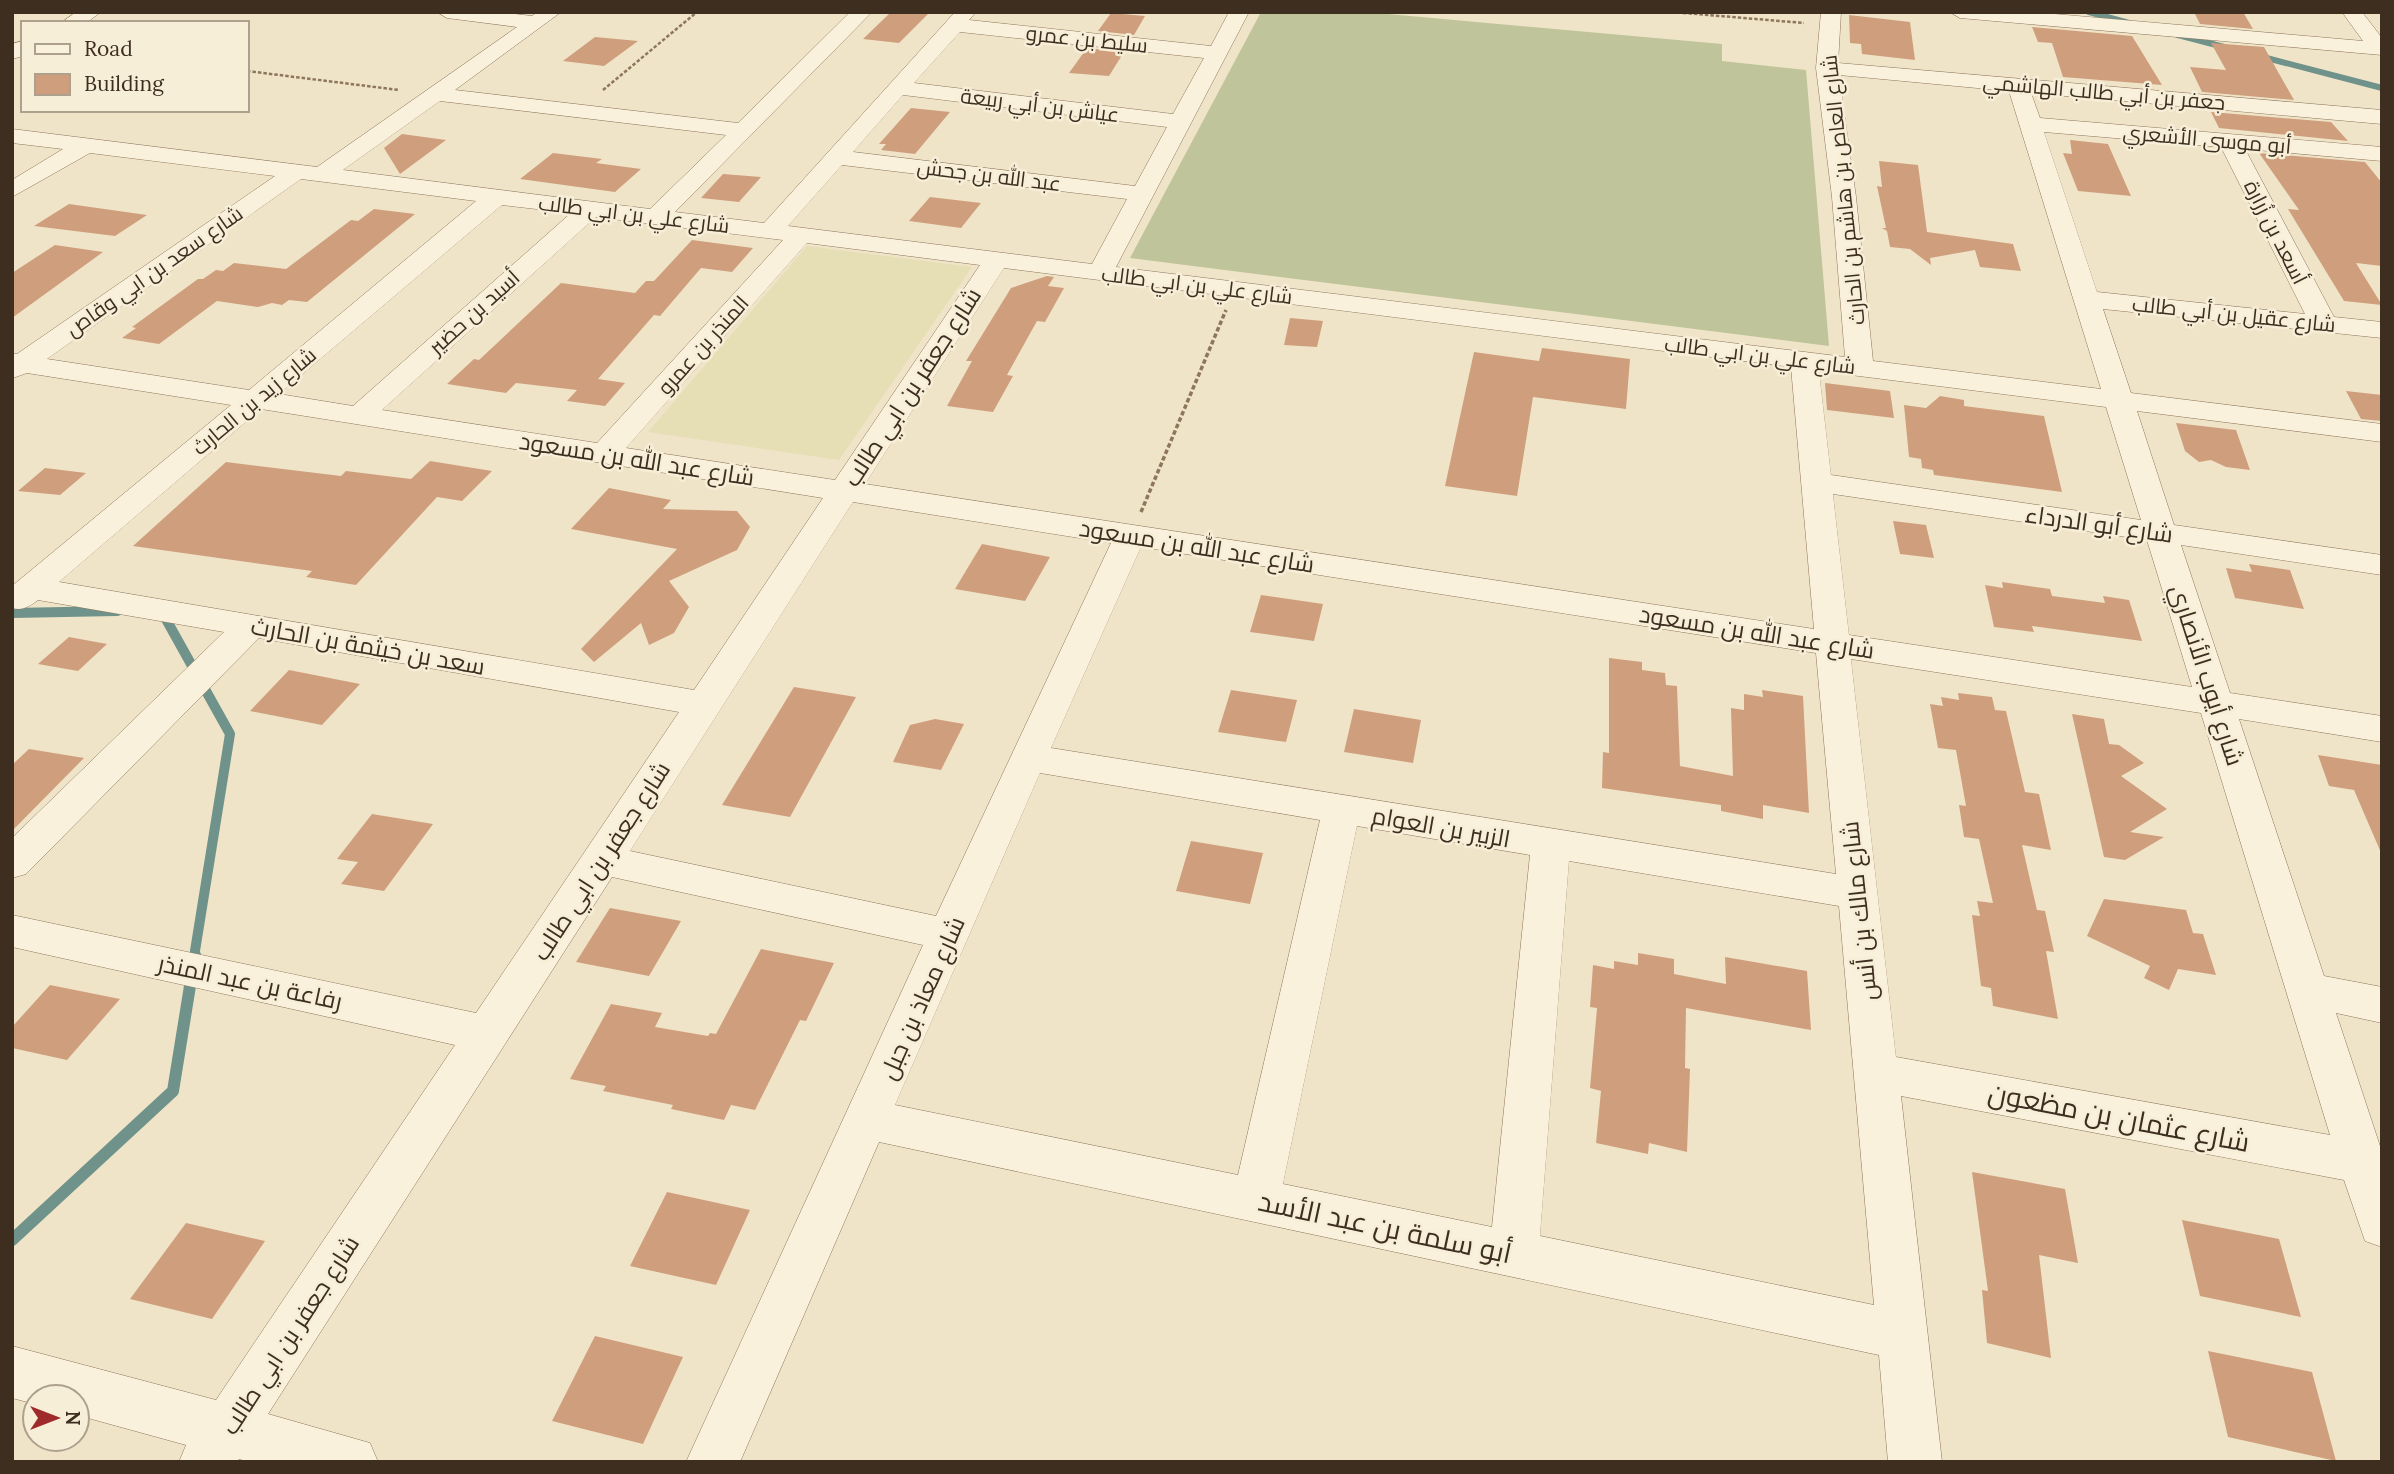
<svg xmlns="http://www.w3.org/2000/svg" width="2394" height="1474" font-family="Lora,Cairo,serif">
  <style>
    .farmland { fill: #e6deb5 }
    .cemetery { fill: #bfc49a }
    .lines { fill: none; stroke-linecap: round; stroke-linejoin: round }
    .stream-far2 { stroke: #6f938a; stroke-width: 6 }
    .stream-far1 { stroke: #6f938a; stroke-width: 10 }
    .stream { stroke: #6f938a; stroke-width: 12 }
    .building { fill: #cf9f7d }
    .minor-casing { stroke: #8d765c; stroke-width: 1 }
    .path-far1 { stroke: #8d765c; stroke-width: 2.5; stroke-dasharray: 3.5 2; stroke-linecap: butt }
    .path { stroke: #8d765c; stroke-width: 3.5; stroke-dasharray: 4.5 2.5; stroke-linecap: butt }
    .minor { fill: #faf1dc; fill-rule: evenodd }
    .labels { text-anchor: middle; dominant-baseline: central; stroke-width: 5; stroke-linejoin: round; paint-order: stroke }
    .far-street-label { font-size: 21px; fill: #3d2e20; stroke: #f7eed8 }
    .street-label { font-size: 24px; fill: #3d2e20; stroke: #f7eed8 }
    .near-street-label { font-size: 28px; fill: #3d2e20; stroke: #f7eed8 }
  </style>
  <rect width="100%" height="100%" fill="#f0e4c8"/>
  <!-- farmland -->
  <path class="farmland" d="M807,246L972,267L839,460L648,432Z"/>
  <!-- cemetery -->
  <path class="cemetery" d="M1261,12H1366L1722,44V61L1806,70L1829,346L1130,258Z"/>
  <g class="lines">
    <!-- stream-far2 -->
    <g class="stream-far2">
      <path d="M2089,12L2129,23"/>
      <path d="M2178,35L2224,47"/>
      <path d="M2259,56L2382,88"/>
    </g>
    <!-- stream-far1 -->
    <g class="stream-far1">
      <path d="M162,612L230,734L194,957"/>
      <path d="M12,613L117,611"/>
    </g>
    <!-- stream -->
    <path class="stream" d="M12,1240L173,1091L195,955"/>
  </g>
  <!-- building -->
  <g class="building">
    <path d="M891,12H930L899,43L863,39Z"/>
    <path d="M2194,12H2243L2253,29L2200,24Z"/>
    <path d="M1111,13L1145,16L1134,35L1098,31Z"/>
    <path d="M1849,15L1910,22L1915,60L1862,54L1861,44L1850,43Z"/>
    <path d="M2032,27L2132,36L2162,85L2063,77L2052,43L2038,42Z"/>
    <path d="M595,37L638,41L604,66L563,61Z"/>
    <path d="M2211,43L2264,47L2294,100L2202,92L2190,67L2226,70Z"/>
    <path d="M1087,48L1124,52L1109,76L1069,73Z"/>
    <path d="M911,108L950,112L915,154L881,150L886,144H879Z"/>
    <path d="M2211,112L2331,122L2348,141L2219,128Z"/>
    <path d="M402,134L446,140L400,174L384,148Z"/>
    <path d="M2070,140L2108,144L2131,196L2078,191L2063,153L2072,154Z"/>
    <path d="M553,153L602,159L596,163L641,169L615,192L520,179Z"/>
    <path d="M2259,153L2365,162L2382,183V266L2356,263L2382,305L2344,301L2288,209L2299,210Z"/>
    <path d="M1879,161L1918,165L1927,232L2013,244L2021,271L1980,267L1975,250L1930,258L1931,265L1910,249L1890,247L1887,231L1882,228H1886L1877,186L1882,187Z"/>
    <path d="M723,174L761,177L739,202L701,198Z"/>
    <path d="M930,197L981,203L961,228L909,221Z"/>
    <path d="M69,204L147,215L115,236L34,226Z"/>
    <path d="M374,209L415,214L307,302L289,300L282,305L272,303L258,307L217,301L159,344L122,338L136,328L132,327L198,279H203L216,270L223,271L234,263L286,269L351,220L358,221Z"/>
    <path d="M692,240L753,248L732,272L701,268L660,316L654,315L598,379L625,383L605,406L567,401L577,390L516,383L506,393L447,384L474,359L479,360L561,283L635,293L646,281H654Z"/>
    <path d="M55,245L103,252L12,318V273Z"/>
    <path d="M1047,276L1054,277L1048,286L1064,288L1045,322L1037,321L1007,375L1013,376L993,412L947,406L972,361H966L1011,288Z"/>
    <path d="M1290,318L1323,321L1317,347L1284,345Z"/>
    <path d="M1542,348L1630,359L1626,409L1533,397L1517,496L1445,486L1474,352L1539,361Z"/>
    <path d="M1825,383L1890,391L1894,418L1827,410Z"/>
    <path d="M2346,391L2382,395V421L2361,419Z"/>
    <path d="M1940,396L1964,400V406L2044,416L2062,492L1934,475L1933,470L1922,468L1921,459L1909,457L1904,405L1926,408Z"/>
    <path d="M2176,423L2236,430L2250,470L2226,467L2211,460L2199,462L2185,451Z"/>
    <path d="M430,461L492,471L462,501L437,497L356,585L306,577L312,571L133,546L226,462L341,476L346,471L411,479Z"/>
    <path d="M45,468L86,473L60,495L18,491Z"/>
    <path d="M609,488L671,500L663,509L737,511L750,527L737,550L669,581L689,607L674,633L649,645L641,623L594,662L581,649L677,549L571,529Z"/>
    <path d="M1893,521L1926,525L1934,558L1900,554Z"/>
    <path d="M982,544L1050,557L1025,601L955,589Z"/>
    <path d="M2249,564L2290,570L2304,609L2235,598L2226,568L2252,572Z"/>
    <path d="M2002,582L2050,589L2052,596L2105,603L2103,596L2129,600L2142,641L2032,626L2034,632L1994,627L1985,585L2003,588Z"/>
    <path d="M1261,595L1323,604L1314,641L1250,632Z"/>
    <path d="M69,637L107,644L78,671L38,664Z"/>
    <path d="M1609,658L1642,662V670L1665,673L1666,685L1677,686L1680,766L1733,776L1731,708L1744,710V694L1763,697L1762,690L1803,696L1809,813L1763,805V819L1721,811V805L1602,788L1603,752L1609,753Z"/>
    <path d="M289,670L360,684L322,725L250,711Z"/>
    <path d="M794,687L856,697L790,817L722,805Z"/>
    <path d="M1231,690L1297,700L1286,742L1218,732Z"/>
    <path d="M1958,693L1992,697L1995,710L2006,711L2025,792L2039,794L2051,850L2022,845L2037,910L2045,911L2054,952L2046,951L2058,1019L1993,1006L1991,988L1981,986L1972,915L1980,916L1977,901L1993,903L1979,839L1964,837L1959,805L1966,806L1956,750L1938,748L1930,704L1943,706L1941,697L1959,700Z"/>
    <path d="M1354,709L1421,720L1413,763L1344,752Z"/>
    <path d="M2072,714L2104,719L2109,744L2119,745L2144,763L2121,776L2167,809L2130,832L2164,837L2125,860L2104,857Z"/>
    <path d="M935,719L964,724L941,770L893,762L910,725Z"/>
    <path d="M29,749L84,758L12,831V765Z"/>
    <path d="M2318,755L2382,765V855L2354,790L2329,786Z"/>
    <path d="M372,814L433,824L384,891L341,884L358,862L337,859Z"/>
    <path d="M1191,841L1263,853L1250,904L1176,891Z"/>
    <path d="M2104,899L2186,910L2193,933L2203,934L2216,975L2178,969L2169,990L2144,978L2150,966L2087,936Z"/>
    <path d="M610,908L681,921L649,976L576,962Z"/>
    <path d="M761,949L834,963L806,1021L800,1020L755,1110L731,1105L724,1120L671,1109L673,1105L603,1091L606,1086L570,1079L611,1004L662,1013L655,1027L708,1036L710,1033L716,1034Z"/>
    <path d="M1638,953L1674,959V974L1726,984L1725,957L1807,971L1811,1030L1686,1008L1685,1068L1690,1069L1687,1152L1649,1143L1648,1154L1596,1143L1601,1091L1590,1088L1597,1008L1590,1007L1593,965L1614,969V961L1638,965Z"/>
    <path d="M50,985L120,999L67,1060L12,1048V1027Z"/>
    <path d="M1972,1172L2065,1189L2078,1263L2039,1255L2051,1358L1987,1343L1982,1290L1988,1291Z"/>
    <path d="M667,1192L750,1210L716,1285L630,1266Z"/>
    <path d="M2182,1220L2279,1239L2301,1317L2200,1296Z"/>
    <path d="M186,1223L265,1241L212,1319L130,1299Z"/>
    <path d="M595,1336L683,1357L643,1444L552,1421Z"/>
    <path d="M2208,1351L2312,1372L2336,1461L2228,1437Z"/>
  </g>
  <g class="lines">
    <!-- minor casing -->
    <g class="minor-casing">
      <g id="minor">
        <path d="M76,12H101L86,23H61Z"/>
        <path d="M437,12H498L532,16L538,12H561L455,90L738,123L850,12H872L675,212L764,223L955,12H976L969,20L1211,46L1229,12H1249L1116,267L1845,357L1832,197L1816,68L1821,12H1841L1838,63L2382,110V124L2031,93L2040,118L2382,147V161L2245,149L2334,317L2382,322V338L2103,309L2131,393L2382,424V442L2137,411L2174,525L2382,555V575L2181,545L2230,693L2382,716V742L2239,719L2324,976L2382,987V1023L2336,1013L2382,1152V1247L2365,1241L2344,1180L1901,1096L1942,1462H1888L1879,1355L879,1142L740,1462H686L923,945L612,877L268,1414L370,1443L378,1462H250L239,1459L237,1462H179L186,1445L77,1415V1397H35V1404L12,1398V1346L216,1400L455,1045L12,947V915L476,1013L679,712L259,638L26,874L12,878V838L224,632L38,600C30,606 23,611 12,608V586L231,405L27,373L13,378L12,354H17L275,176L90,153L12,197V180L63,149L12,143V129L317,167L517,27L447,18ZM960,32L1204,58L1173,114L914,83ZM1839,75L2009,91L2101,389L1873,361L1856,197ZM903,95L1167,127L1135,186L853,152ZM440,101L726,135L650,209L343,170ZM2044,132L2221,147L2305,314L2097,292ZM842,165L1127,199L1092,264L788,226ZM301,179L476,201L249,390L47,359ZM502,205L571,213L353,406L279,394ZM596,217L783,240L597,443L382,410ZM807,243L980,265L835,480L626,448ZM1004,268L1791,367L1814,629L865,484ZM1819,371L2106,407L2141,520L1831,475ZM261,409L823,498L694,690L59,582ZM1833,494L2147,540L2192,687L1849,635ZM853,502L1111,543L936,916L630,851ZM1141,547L1816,653L1836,874L1051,748ZM1851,659L2201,713L2330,1135L1896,1057ZM1040,773L1320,820L1238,1175L895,1105ZM1357,826L1530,855L1492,1227L1283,1184ZM1569,861L1839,906L1874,1305L1540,1236Z"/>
        <path d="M1950,12H2031L2363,41L2342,12H2362L2382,38V55L1960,18Z"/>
        <path d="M23,41V56L12,59V44Z"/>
      </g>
    </g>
    <!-- path-far1 -->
    <g class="path-far1">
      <path d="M1672,12L1804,23"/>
      <path d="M247,71L399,90"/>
      <path d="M603,90L697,12"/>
    </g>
    <!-- path -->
    <path class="path" d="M1141,512L1226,310"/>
    <!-- minor -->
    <use href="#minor" class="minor"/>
  </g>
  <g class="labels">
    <!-- far-street labels -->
    <g class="far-street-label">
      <text transform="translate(1087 39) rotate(6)">سليط بن عمرو</text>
      <text transform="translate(2104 92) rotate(5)">جعفر بن أبي طالب الهاشمي</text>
      <text transform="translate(1040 105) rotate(7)">عياش بن أبي ربيعة</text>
      <text transform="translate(2207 139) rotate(5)">أبو موسى الأشعري</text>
      <text transform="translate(989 175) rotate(7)">عبد الله بن جحش</text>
      <text transform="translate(1843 190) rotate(-96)">شارع العاص بن هاشم بن الحارث</text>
      <text transform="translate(634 214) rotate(7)">شارع علي بن ابي طالب</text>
      <text transform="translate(2276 232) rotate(63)">أسعد بن زُرارة</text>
      <text transform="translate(154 271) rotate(-35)">شارع سعد بن ابي وقاص</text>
      <text transform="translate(1197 285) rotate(7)">شارع علي بن ابي طالب</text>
      <text transform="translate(474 312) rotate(-42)">أسيد بن حضير</text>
      <text transform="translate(2234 314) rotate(6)">شارع عقيل بن أبي طالب</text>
      <text transform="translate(703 345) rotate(-48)">المنذر بن عمرو</text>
      <text transform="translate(1760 355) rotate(7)">شارع علي بن ابي طالب</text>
      <text transform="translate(254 401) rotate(-40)">شارع زيد بن الحارث</text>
    </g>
    <!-- street labels -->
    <g class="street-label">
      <text transform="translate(912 387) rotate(-57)">شارع جعفر بن ابي طالب</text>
      <text transform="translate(637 459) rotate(9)">شارع عبد الله بن مسعود</text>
      <text transform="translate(2099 524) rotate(8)">شارع أبو الدرداء</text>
      <text transform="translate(1197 546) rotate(9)">شارع عبد الله بن مسعود</text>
      <text transform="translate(1757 632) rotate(9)">شارع عبد الله بن مسعود</text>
      <text transform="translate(368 646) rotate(10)">سعد بن خيثمة بن الحارث</text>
      <text transform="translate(2207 675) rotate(72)">شارع أيوب الأنصاري</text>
      <text transform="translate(1441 827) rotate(10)">الزبير بن العوام</text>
      <text transform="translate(601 861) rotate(-57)">شارع جعفر بن ابي طالب</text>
      <text transform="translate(1859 911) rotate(-96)">شارع مالك بن أنس</text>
      <text transform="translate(250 982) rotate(12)">رفاعة بن عبد المنذر</text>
      <text transform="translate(922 998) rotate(-66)">شارع معاذ بن جبل</text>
      <text transform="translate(290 1335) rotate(-57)">شارع جعفر بن ابي طالب</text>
    </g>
    <!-- near-street labels -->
    <g class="near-street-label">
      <text transform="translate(2119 1117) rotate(11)">شارع عثمان بن مظعون</text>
      <text transform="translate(1385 1227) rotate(12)">أبو سلمة بن عبد الأسد</text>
    </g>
  </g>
  <!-- border -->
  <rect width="2394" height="1474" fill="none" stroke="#3d2e20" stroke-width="28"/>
  <!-- legend -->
  <rect x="21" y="21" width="228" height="91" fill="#f7eed8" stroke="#ada18e" stroke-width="2"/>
  <rect x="35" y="44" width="35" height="10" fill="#faf1dc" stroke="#ada18e" stroke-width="2"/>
  <text x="84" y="56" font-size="21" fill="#3d2e20">Road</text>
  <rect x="35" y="74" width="35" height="21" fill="#cf9f7d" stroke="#ada18e" stroke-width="2"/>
  <text x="84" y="91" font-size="21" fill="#3d2e20">Building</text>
  <!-- north arrow -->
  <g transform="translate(56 1418) rotate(90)"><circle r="33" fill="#f7eed8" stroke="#ada18e" stroke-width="2"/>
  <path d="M0-5L12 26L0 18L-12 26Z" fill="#9e2a2b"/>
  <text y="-10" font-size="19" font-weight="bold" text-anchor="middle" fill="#3d2e20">N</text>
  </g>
</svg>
